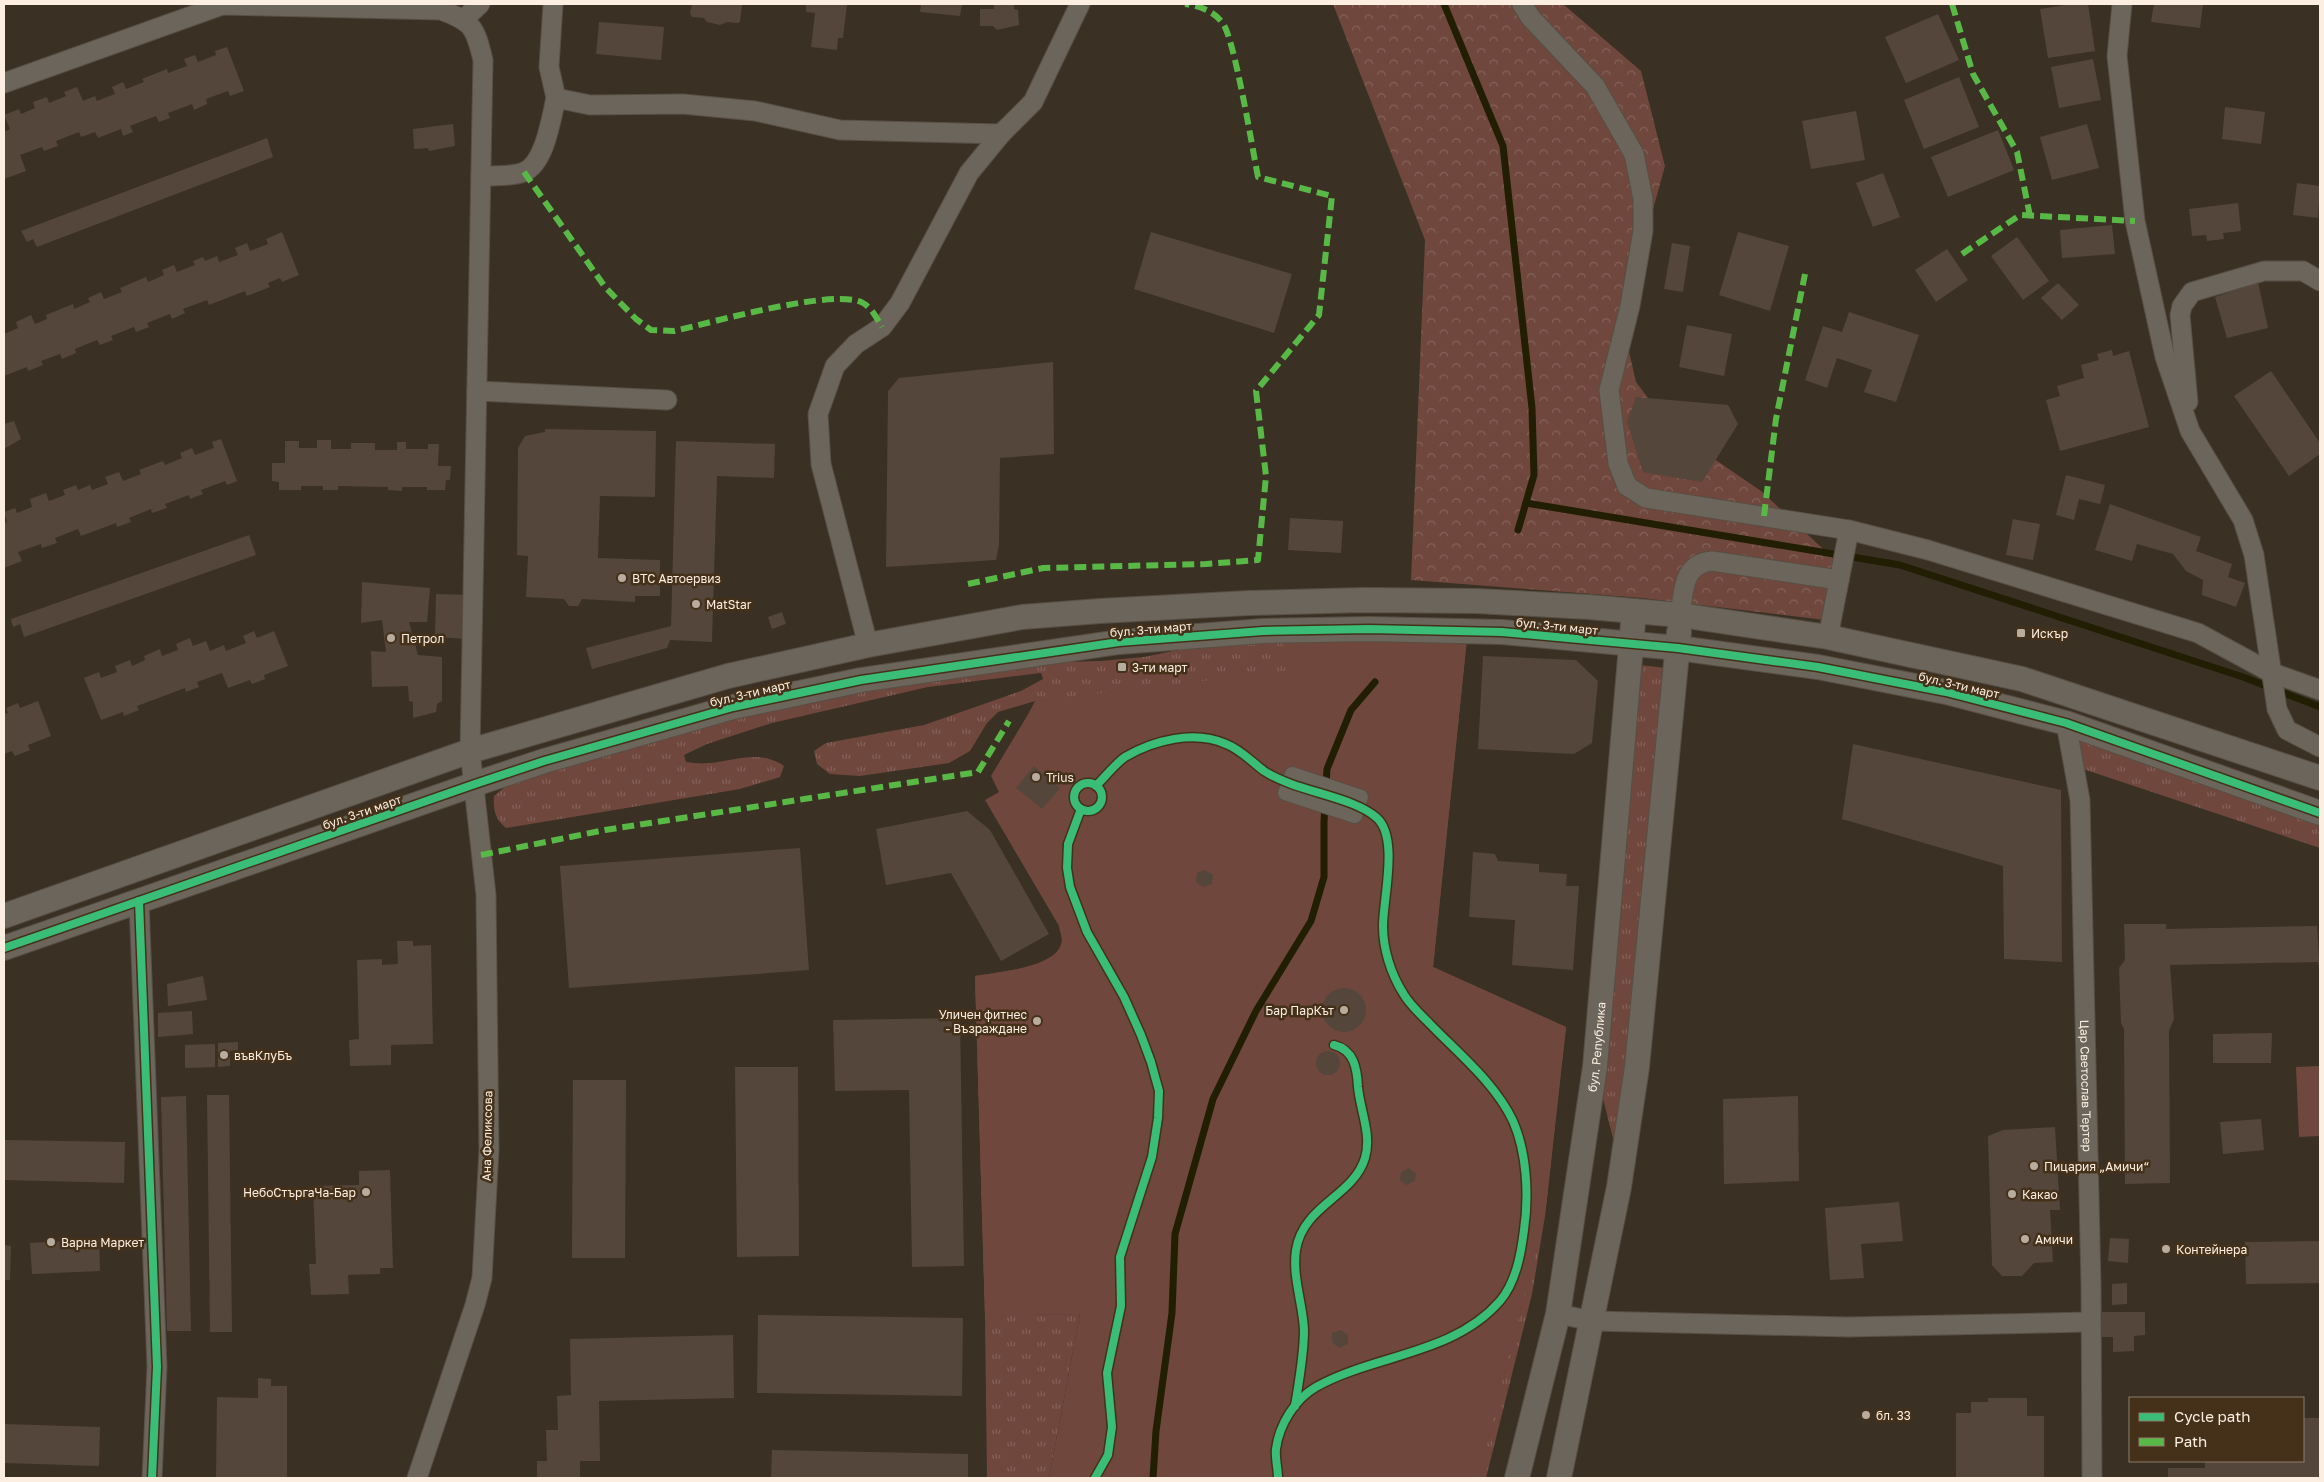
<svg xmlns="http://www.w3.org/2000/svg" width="2324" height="1482" font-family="'Golos Text',sans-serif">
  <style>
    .grass { fill: url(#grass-tufts) }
    .forest { fill: url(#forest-crowns) }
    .green { fill: #6f473d }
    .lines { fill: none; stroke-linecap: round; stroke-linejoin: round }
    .stream { stroke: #211e03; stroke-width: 7 }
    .building { fill: #54463b }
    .pedestrian-casing { stroke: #584f44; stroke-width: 16 }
    .minor-casing { stroke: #584f44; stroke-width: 21 }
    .tertiary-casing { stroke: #584f44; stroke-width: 26 }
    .pedestrian { stroke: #6b655c; stroke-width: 14 }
    .minor { stroke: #6b655c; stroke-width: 19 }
    .tertiary { stroke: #6b655c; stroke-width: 24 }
    .quiet { stroke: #58b947; stroke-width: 6; stroke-dasharray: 12 6; stroke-linecap: butt }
    .cycleway-casing { stroke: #45311a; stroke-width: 11 }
    .cycleway { stroke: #3abd76; stroke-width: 8 }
    .poi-dot { fill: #b8ac9f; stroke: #45311a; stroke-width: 2 }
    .labels { text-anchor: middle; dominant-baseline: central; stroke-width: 5; stroke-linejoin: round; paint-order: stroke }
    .poi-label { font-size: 12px; fill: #fcefe1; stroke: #45311a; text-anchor: start }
    .street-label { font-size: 12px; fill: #fcefe1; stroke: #45311a }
  </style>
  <defs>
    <pattern id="grass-tufts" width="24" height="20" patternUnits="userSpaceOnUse" patternTransform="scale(1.25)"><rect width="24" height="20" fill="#6f473d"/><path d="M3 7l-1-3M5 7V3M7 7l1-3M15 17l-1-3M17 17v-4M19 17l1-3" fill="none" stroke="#846259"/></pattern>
    <pattern id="forest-crowns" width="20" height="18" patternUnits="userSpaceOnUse" patternTransform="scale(1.25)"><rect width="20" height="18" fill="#6f473d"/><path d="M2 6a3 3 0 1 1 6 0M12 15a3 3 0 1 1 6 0" fill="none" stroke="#846259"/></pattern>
  </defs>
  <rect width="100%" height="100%" fill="#3b3024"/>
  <!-- grass -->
  <g class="grass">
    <path d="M1467,638L1433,967L1566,1027L1545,1216L1532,1294L1486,1478H1440L1029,713L1035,701L998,712L987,723L970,751L949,763L860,776L830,774L817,764L814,751L826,743L924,725L1021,691L1043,679L1041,673L928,687L772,723L707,744L684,755L686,762C693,763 701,764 709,763C735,761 760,749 784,766L780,777L740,789L506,828C495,819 493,810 494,796L505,787L637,744L841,690L1028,663L1101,661L1144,657L1212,643Z"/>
    <path d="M1631,664L1675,669L1619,1162L1595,1067Z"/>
    <path d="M2066,723L2320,813V848L2074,766Z"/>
    <path d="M1059,926L1090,983L1004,1315L1080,1314L1049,1478H987L985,1316L975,976C997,972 1059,968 1062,941C1062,937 1060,930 1059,926Z"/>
  </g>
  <!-- forest -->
  <path class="forest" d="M1333,4H1563L1641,71L1665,166L1622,321L1636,382L1672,430L1761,491L1837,562L1825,620L1642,598L1411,580L1425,240Z"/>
  <!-- green -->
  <g class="green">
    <path d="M1283,636L1467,638L1433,967L1566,1027L1545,1216L1477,1478H1049L1080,1314L985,1316L975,976C997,972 1059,968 1062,941C1062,937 1060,930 1059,926L985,800L999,792L991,776L1036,701L1287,671Z"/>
    <path d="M2320,1066V1136L2299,1137L2296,1067Z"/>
  </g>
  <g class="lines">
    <!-- stream -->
    <g class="stream">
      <path d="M1444,4L1503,146L1532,408L1534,475L1518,530"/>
      <path d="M1526,503L1900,565L2243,677L2320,707"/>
      <path d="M1153,1478L1156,1431L1172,1313L1175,1234L1213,1099L1256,1011L1311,921L1324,877V822L1327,769L1351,710L1375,682"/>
    </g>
  </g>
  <!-- building -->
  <g class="building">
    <path d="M692,4H742L740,22L737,23L727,22L720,25L707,22L704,18L692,17L690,13Z"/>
    <path d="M806,4H847L843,38H838L837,50L811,47L815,13L806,12Z"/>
    <path d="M921,4H962L960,16L920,12Z"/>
    <path d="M994,4H1014V9L1018,10L1019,25L997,30L993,26H980V9H994Z"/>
    <path d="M2072,4H2088L2095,51L2048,58L2040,9Z"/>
    <path d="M2154,4H2203L2200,28L2151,22Z"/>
    <path d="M1938,14L1959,60L1906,83L1885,37Z"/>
    <path d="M599,22L664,27L661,60L596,54Z"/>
    <path d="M227,47L244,91L230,96L228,91L206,99L207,104L194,110L192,104L168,113L170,118L159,122L156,116L130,126L133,132L123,136L121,129L98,138L95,132L81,137L79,132L56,141L58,146L44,151L42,147L20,155L26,171L4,179V132L10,129L4,115L19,109L21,114L35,108L33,102L47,97L49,103L66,96L64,92L77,87L83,101L95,96L97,101L115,94L112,87L123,82L126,89L144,82L142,79L167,69L168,73L187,66L184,59L195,55L198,62L216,55L215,51Z"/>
    <path d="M2093,59L2101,100L2059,108L2051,67Z"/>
    <path d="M1959,77L1979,127L1924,149L1904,100Z"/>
    <path d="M2225,107L2265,112L2261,144L2222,139Z"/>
    <path d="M1856,111L1865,160L1811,169L1802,121Z"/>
    <path d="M453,124L455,146L429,151L428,148L414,149L413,129Z"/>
    <path d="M2087,124L2099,168L2052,180L2040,137Z"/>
    <path d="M1998,130L2014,170L1948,197L1931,157Z"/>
    <path d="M267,138L273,157L37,247L33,239L27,242L21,231Z"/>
    <path d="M1883,173L1900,217L1873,227L1856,183Z"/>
    <path d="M2297,183L2320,186L2318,218L2293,215Z"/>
    <path d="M2238,203L2241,231L2223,233L2224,239L2207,241L2206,235L2192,236L2189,209Z"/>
    <path d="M2112,225L2115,254L2062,258L2060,230Z"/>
    <path d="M282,232L299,275L282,282L280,278L268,283L270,287L247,296L245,291L209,305L207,300L183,309L185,313L172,319L170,314L147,323L149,327L136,332L134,327L111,336L113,340L100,345L97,340L75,349L76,353L62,359L60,354L41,361L43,365L28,371L27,367L4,376V334L18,328L16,322L31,315L35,324L47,319L46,315L73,304L74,309L90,302L88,298L101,292L104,299L122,292L120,288L146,277L148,282L164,275L162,270L174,265L177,272L195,265L193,261L203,257L205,261L217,256L219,262L238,255L235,248L247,243L250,251L268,244L266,239Z"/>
    <path d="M1151,232L1292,274L1274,333L1134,289Z"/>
    <path d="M1738,232L1789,246L1770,311L1719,295Z"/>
    <path d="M2017,237L2049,281L2023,300L1991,256Z"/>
    <path d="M1672,243L1690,246L1683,292L1664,289Z"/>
    <path d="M1947,249L1968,280L1936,302L1915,270Z"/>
    <path d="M2258,282L2268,328L2227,338L2215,297Z"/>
    <path d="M2058,283L2079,305L2062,320L2041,298Z"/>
    <path d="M1849,312L1919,335L1896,402L1864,392L1872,370L1837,358L1827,388L1805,380L1823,326L1842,332Z"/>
    <path d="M1687,325L1732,334L1724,376L1679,367Z"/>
    <path d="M2112,350L2113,356L2129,351L2149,427L2060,451L2046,400L2060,396L2057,386L2084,378L2081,365L2099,360L2097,354Z"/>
    <path d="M1053,362L1054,454L1000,458L999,545L996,560L886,567L888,391L899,378Z"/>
    <path d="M2271,371L2320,443V454L2289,476L2234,396Z"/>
    <path d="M1636,397L1728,405L1738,424L1702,482L1643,472L1627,422Z"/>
    <path d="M14,421L21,439L4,449V424Z"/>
    <path d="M545,429L656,431L655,497L600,496L598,558L660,560V596H635V602L582,599L578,606H569L564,599L526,597L528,556L517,555L518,448L525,436L545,432Z"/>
    <path d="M221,439L237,481L227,485L225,481L201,490L203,494L190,499L189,495L165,504L167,508L152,513L151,509L129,518L131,522L117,527L116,523L81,536L78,529L55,538L57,543L42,548L41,544L18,552L22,561L4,568V523L7,522L4,512L15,508L17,513L32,507L30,499L46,493L49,501L65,495L63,490L76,485L78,490L90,485L92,490L108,484L105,477L119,472L123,481L141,474L139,470L163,461L165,465L182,458L180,453L192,448L195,455L214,448L212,442Z"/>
    <path d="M317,440H331V449H351V443H375V450H397V442H406V449H428V444H439L438,466H451L450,480H446L445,490H427V487H402V491L388,490V487L338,486V490H323V486H301V490H279V482L272,481V463H285V441H299V448H317Z"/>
    <path d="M676,441L775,444L774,478L717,476L712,642L670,640L667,648L592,669L586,648L671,626Z"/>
    <path d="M2066,475L2105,485L2100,504L2079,499L2074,520L2056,515Z"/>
    <path d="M2110,504L2201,537L2196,551L2232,564L2228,577L2245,583L2236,607L2202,595L2203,580L2186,571L2173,554L2137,544L2132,561L2095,550Z"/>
    <path d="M1290,518L1343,521L1341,553L1288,550Z"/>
    <path d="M2013,519L2040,524L2033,560L2006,555Z"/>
    <path d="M249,535L256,555L24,637L20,624L13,627L11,619Z"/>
    <path d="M362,582L430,588L427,622H409L418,655L442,657V701L437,704L436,712L413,718V702L409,701L408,686L372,687L371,651L386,652L382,620L361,623Z"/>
    <path d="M436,594L469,595L467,639L435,637Z"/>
    <path d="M782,612L786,624L772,629L768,617Z"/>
    <path d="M254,631L257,638L274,631L288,666L264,675L265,679L252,684L250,680L228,688L222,673L197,682L199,687L186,692L185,688L137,706L139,710L124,716L123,712L101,720L84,678L99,672L101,678L117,672L115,666L130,660L132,666L145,660L144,656L160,649L162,656L178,650L176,644L190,638L193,646L206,641L210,651L224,645L226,651L246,643L243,636Z"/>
    <path d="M1483,656L1576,660L1598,681L1592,743L1574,754L1478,749Z"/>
    <path d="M38,701L51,736L28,745L30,750L15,756L12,751L4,754V714L8,713L6,708L18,703L20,708Z"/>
    <path d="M1853,744L2061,790L2062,962L2004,959L2003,866L1842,819Z"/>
    <path d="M1034,766L1060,788L1042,809L1016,788Z"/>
    <path d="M967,811L990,830L1049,934L1001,961L951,873L886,885L876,829Z"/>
    <path d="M800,848L809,970L569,988L560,866Z"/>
    <path d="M1473,852L1495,854L1498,861L1539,864V872L1567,874L1566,886H1579L1573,970L1512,965L1515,920L1469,917Z"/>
    <path d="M1205,870L1213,875L1212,884L1203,887L1196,882L1197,873Z"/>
    <path d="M2124,924H2166V929L2317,926L2320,974L2318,962L2170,965L2174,1019L2169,1031L2170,1183L2125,1184L2124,1029L2121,1023L2119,968L2125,960Z"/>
    <path d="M397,941H413V946L431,945L433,1044L391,1045V1065L350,1066L349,1040L359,1039L357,960L382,959V965L398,964Z"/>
    <path d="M203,976L207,1000L168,1006L167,984Z"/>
    <circle cx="1344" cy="1010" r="22"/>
    <path d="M192,1011L193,1034L158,1037V1013Z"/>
    <path d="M960,1018L964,1266L912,1267L909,1090L835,1091L833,1020Z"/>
    <path d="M2272,1033L2271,1063H2213V1034Z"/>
    <path d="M238,1042V1050L230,1051V1066L218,1067V1043Z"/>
    <path d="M215,1044V1067L185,1068V1045Z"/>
    <circle cx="1328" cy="1063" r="12"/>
    <path d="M735,1067H798L799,1256L737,1257Z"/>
    <path d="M573,1080H626L625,1258H572Z"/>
    <path d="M207,1095H229L232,1332H210Z"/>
    <path d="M186,1096L191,1331H167L161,1097Z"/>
    <path d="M1798,1096L1799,1181L1724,1184L1723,1099Z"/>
    <path d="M2261,1119L2264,1150L2223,1154L2220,1122Z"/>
    <path d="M2055,1127L2060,1210H2050L2053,1262L2034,1263L2022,1276H2002L1992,1265L1988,1136L2003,1130Z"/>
    <path d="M4,1140L125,1142L124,1183L4,1180Z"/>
    <path d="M1409,1168L1416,1174L1415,1181L1406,1185L1400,1180L1401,1172Z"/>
    <path d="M390,1170L393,1268H380V1274L348,1275L349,1294L311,1295L309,1264H316L313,1186L359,1185V1171Z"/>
    <path d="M1899,1202L1903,1241L1861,1244L1864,1278L1830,1280L1825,1208Z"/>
    <path d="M2110,1238L2129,1239L2128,1263L2108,1261Z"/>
    <path d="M99,1239L100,1271L32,1274L30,1243Z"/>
    <path d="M2320,1241V1283L2246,1284L2245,1242Z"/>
    <path d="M4,1245L11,1246L10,1280H4Z"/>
    <path d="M2127,1283V1304L2112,1305V1284Z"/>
    <path d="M2102,1312H2145V1335L2134,1336V1351L2113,1352V1337H2102Z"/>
    <path d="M758,1315L963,1318L962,1396L757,1393Z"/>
    <path d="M1341,1330L1348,1335V1344L1339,1348L1332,1342V1333Z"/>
    <path d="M733,1335L734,1398L599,1401L600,1461H580V1478H537V1461H547L546,1430H558L557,1396L571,1395L570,1339Z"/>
    <path d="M258,1378L271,1379V1386H287V1478H216L217,1397L258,1398Z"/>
    <path d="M1988,1398H2027V1416H2044V1478H1956V1413H1971V1402H1988Z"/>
    <path d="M2303,1418H2320V1478H2168V1468H2205V1461H2303Z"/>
    <path d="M4,1424L100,1427L99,1466L4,1463Z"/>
    <path d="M772,1450L968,1454V1478H771Z"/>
  </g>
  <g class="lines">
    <!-- pedestrian casing -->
    <g class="pedestrian-casing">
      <path id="pedestrian" d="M1292,774L1361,797L1355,816L1285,793Z"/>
    </g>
    <!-- minor casing -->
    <g class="minor-casing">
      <g id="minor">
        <path d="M553,4L549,67L556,98L590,105L683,104L755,111L840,130L1001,134"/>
        <path d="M1522,4L1531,18L1595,86L1634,154L1643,199V231L1630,306L1609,390L1618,463L1627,486L1646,498L1849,530L1928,550L2198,633L2270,672L2320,690"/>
        <path d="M2122,4L2117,56L2135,221L2165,357L2190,431L2243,520L2254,555L2277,709L2287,730L2320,747"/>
        <path d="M464,19L480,4"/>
        <path d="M4,83L222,5L441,10C473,22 475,27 483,60L470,751L486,895L489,1150L482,1278L475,1305L417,1478"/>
        <path d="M481,177C493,175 512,177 524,172C545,163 551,119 556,98"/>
        <path d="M477,391L667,400"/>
        <path d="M2188,402L2180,315L2182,306L2192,292L2264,271H2303L2320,281"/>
        <path d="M1680,615C1684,591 1682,564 1712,561L1839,580"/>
        <path d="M1828,637L1849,530"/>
        <path d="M868,645L821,464L818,414L835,366L856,344L882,327L900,303L969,173L1001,134L1033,102L1080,4"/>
        <path id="s1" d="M2066,723L2080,800L2091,1285L2092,1478"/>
        <path d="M139,901L157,1367L152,1478"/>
        <path d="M1558,1314L1593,1321L1848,1327L2090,1322"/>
      </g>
    </g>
    <!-- tertiary casing -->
    <g class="tertiary-casing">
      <g id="tertiary">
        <path d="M4,916L470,751L728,676L868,645L1022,617L1100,611L1249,603L1363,600L1477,601L1589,607L1680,615L1828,637L2022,679L2320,778"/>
        <path d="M4,948L475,784L544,761L733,707L861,680L1119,642L1263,631L1369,629L1502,632L1678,648L1818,667L1946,692L2066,723L2320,813"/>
        <path id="s2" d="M1517,1478L1558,1314L1595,1067L1634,611"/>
        <path d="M1559,1478L1619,1187L1637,1067L1679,632"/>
      </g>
    </g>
    <!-- pedestrian -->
    <use href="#pedestrian" class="pedestrian"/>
    <!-- minor -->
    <use href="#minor" class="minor"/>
    <!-- tertiary -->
    <use href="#tertiary" class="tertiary"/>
    <!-- quiet -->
    <g class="quiet">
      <path d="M1952,4L1973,74L2017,152L2030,216"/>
      <path d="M524,172L605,287L636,319L651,330L674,331C710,323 836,287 863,303C872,308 877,319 882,327"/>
      <path d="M1962,254L2020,215L2135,221"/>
      <path d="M1764,516L1776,419L1805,274"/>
      <path d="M968,584L1043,568L1206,564L1258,560L1266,476L1256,391L1319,315L1332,196L1258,177C1253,152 1234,35 1222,22C1212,10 1199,6 1185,4"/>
      <path d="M481,855L605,830L978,772L1009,721"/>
    </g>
    <!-- cycleway casing -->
    <g class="cycleway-casing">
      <g id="cycleway">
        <circle cx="1088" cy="797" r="14"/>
        <path d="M1096,786C1105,777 1115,764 1125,757C1154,740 1194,730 1226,744C1240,749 1252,762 1264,771C1296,792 1353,796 1377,818C1399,838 1383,899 1383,926C1383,949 1391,974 1403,993C1409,1004 1420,1014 1430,1024C1459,1054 1495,1083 1513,1121C1527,1153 1529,1196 1524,1230C1521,1254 1516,1282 1500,1301C1453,1355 1375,1354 1316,1387C1295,1399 1279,1425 1276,1449C1275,1458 1278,1469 1278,1478"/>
        <path d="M1081,809L1068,844L1067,868L1070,887L1087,932L1124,997L1141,1035L1151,1062L1159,1091L1158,1118L1152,1157L1120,1257L1121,1306L1107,1373L1112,1427L1108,1455L1095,1478"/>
        <path d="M139,901L157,1367L152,1478"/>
        <path d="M4,948L475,784L544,761L733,707L861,680L1119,642L1263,631L1369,629L1502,632L1678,648L1818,667L1946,692L2066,723L2320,813"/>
        <path d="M1295,1406C1299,1381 1304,1355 1304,1330C1303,1304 1292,1277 1296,1250C1303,1205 1353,1197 1365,1158C1372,1135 1360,1110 1358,1087C1357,1068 1354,1050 1334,1045"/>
      </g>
    </g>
    <!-- cycleway -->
    <use href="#cycleway" class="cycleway"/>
  </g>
  <!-- markers -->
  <g class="poi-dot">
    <circle cx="622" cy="578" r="5"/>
    <circle cx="696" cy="604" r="5"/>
    <rect x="2016" y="628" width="10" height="10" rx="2.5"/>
    <circle cx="391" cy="638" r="5"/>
    <rect x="1117" y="662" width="10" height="10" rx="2.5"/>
    <circle cx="1036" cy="777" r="5"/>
    <circle cx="1344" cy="1010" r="5"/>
    <circle cx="1037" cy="1021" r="5"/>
    <circle cx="224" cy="1055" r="5"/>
    <circle cx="2034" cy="1166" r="5"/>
    <circle cx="366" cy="1192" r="5"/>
    <circle cx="2012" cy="1194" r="5"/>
    <circle cx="2025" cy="1239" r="5"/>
    <circle cx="51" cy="1242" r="5"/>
    <circle cx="2166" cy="1249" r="5"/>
    <circle cx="1866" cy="1415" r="5"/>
  </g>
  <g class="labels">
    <!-- poi labels -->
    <g class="poi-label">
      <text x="632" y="578">ВТС Автоервиз</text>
      <text x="706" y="604">MatStar</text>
      <text x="2031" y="633">Искър</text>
      <text x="401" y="638">Петрол</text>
      <text x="1132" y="667">3-ти март</text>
      <text x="1046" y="777">Trius</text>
      <text x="1334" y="1010" text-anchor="end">Бар ПарКът</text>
      <text x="1027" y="1014" text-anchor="end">Уличен фитнес<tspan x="1027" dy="14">- Възраждане</tspan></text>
      <text x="234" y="1055">въвКлуБъ</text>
      <text x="2044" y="1166">Пицария „Амичи“</text>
      <text x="356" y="1192" text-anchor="end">НебоСтъргаЧа-Бар</text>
      <text x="2022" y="1194">Какао</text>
      <text x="2035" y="1239">Амичи</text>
      <text x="61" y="1242">Варна Маркет</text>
      <text x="2176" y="1249">Контейнера</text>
      <text x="1876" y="1415">бл. 33</text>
    </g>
    <!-- street labels -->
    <g class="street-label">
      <text transform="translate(1557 626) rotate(6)">бул. 3-ти март</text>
      <text transform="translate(1151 629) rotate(-5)">бул. 3-ти март</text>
      <text transform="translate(1959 685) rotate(13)">бул. 3-ти март</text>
      <text transform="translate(750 693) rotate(-13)">бул. 3-ти март</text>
      <text transform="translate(362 812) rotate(-19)">бул. 3-ти март</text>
      <text stroke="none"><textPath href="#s2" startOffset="439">бул. Република</textPath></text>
      <text stroke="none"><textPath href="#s1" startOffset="364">Цар Светослав Тертер</textPath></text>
      <text transform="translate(487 1136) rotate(-89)">Ана Феликсова</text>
    </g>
  </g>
  <!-- border -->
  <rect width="2324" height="1482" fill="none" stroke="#fcefe1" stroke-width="10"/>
  <!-- legend -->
  <rect x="2129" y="1397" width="175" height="65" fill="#45311a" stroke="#8e7d6a"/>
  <rect x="2139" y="1413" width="25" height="8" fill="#3abd76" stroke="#8e7d6a"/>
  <text x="2174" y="1422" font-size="15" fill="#fcefe1">Cycle path</text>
  <rect x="2139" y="1438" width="25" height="8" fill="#58b947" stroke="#8e7d6a"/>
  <text x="2174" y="1447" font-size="15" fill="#fcefe1">Path</text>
</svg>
